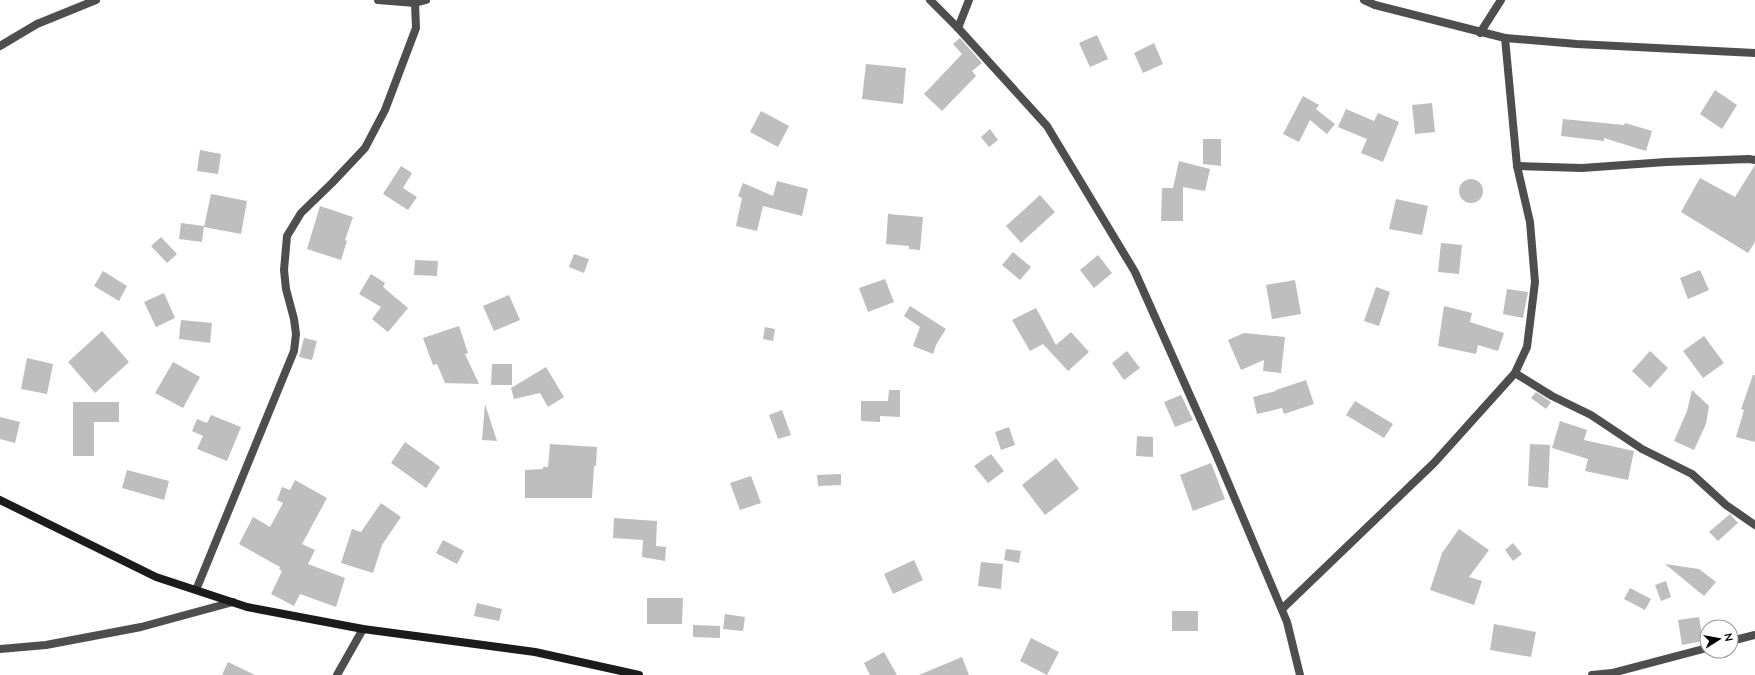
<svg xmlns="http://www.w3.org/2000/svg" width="1755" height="675" font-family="Quicksand,sans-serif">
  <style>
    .building { fill: #bebebe }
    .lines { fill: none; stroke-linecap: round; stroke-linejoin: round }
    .street { stroke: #4e4e4e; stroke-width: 8 }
    .secondary { stroke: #1b1b1b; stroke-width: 8 }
  </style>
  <rect width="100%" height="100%" fill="#fff"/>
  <!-- building -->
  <g class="building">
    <path d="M1097,35L1108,59L1090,67L1079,43Z"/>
    <path d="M960,38L982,63L972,71L976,76L942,111L924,94L962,54L953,44Z"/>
    <path d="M1154,43L1163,64L1143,73L1134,53Z"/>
    <path d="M866,64L906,68L903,104L862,99Z"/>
    <path d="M1715,90L1737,105L1722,129L1700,114Z"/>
    <path d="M1303,96L1319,105L1316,109L1335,124L1327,134L1310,120L1299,142L1283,134Z"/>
    <path d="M1432,103L1435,132L1415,134L1412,105Z"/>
    <path d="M1346,109L1374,121L1378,113L1399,122L1383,162L1361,153L1367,139L1338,127Z"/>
    <path d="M761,111L789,126L778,147L750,132Z"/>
    <path d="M1563,119L1624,125L1625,123L1652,131L1646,151L1604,138V141L1561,136Z"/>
    <path d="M990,129L998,140L989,147L981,137Z"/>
    <path d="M1203,139H1221V166L1203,164Z"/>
    <path d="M200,150L221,154L218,174L197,171Z"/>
    <path d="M1179,161L1210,169L1205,191L1183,187V221H1161L1162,188H1173Z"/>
    <path d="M1755,165V242L1748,253L1681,212L1700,178L1735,197Z"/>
    <path d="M401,166L412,173L403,188L417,197L408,210L383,194Z"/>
    <circle cx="1471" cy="191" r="12"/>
    <path d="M777,181L808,189L802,216L763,206L757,231L736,226L742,198L738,196L743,183L773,196Z"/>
    <path d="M211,194L247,201L241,234L204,227Z"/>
    <path d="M1040,195L1055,212L1021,243L1006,226Z"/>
    <path d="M1396,199L1428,206L1422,235L1389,229Z"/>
    <path d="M320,206L353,217L345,240L347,241L341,260L307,249Z"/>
    <path d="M888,214L923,217L920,250L909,249V246L886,244Z"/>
    <path d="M181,223L204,226L202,242L179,239Z"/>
    <path d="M161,237L177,254L167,263L151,246Z"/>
    <path d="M1441,243L1462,245L1459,274L1438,272Z"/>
    <path d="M1013,252L1031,267L1020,280L1002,265Z"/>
    <path d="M574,254L589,259L584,273L569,267Z"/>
    <path d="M1098,255L1112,273L1094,288L1080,270Z"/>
    <path d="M415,260L438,261L437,276L414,275Z"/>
    <path d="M1700,270L1709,290L1688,299L1680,278Z"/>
    <path d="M103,271L127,286L119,301L94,286Z"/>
    <path d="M371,274L385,283L383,287L408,308L388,332L372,319L381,307L359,294Z"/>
    <path d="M885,279L894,302L868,312L859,288Z"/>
    <path d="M1295,280L1301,314L1272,319L1266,285Z"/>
    <path d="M1376,287L1390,292L1379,326L1364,321Z"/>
    <path d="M1507,289L1528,292L1523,318L1503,314Z"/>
    <path d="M164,293L175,318L156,327L144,302Z"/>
    <path d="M509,295L520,320L494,331L483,306Z"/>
    <path d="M910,306L946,329L937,343L933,354L913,346L920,327L904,316Z"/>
    <path d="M1444,306L1472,313L1470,322L1504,333L1498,351L1478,345L1476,354L1438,346Z"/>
    <path d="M1036,308L1056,345L1071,332L1089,352L1068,371L1043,344L1030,351L1012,320Z"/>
    <path d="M181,320L212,323L210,343L179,339Z"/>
    <path d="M459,326L468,353L465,354L479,384L445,383L437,364L433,365L423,338Z"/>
    <path d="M765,327L775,329L773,341L763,339Z"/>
    <path d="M102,331L129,362L95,393L68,362Z"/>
    <path d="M1244,333L1285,337L1281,373L1263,371L1264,360L1241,370L1228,340Z"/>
    <path d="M1704,336L1724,363L1703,378L1683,351Z"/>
    <path d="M304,338L317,341L312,360L299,357Z"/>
    <path d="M1127,351L1140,368L1124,380L1112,363Z"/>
    <path d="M1650,351L1668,368L1650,388L1632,371Z"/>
    <path d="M27,358L53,364L47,394L21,389Z"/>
    <path d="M173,362L200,377L183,408L155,393Z"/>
    <path d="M492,364H512V385H491Z"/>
    <path d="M546,367L564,397L548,407L540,393L514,399L511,388Z"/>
    <path d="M1753,375H1755V442L1736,437L1744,410L1741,409Z"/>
    <path d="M1306,380L1314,404L1284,414L1282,408L1257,414L1253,397L1276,391V390Z"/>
    <path d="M889,390H900V417L880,416V422L861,421V401H888Z"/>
    <path d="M1692,390L1709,406L1706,424L1694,450L1674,441L1687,411Z"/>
    <path d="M1536,392L1551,402L1546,409L1531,398Z"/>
    <path d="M1181,395L1193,420L1175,427L1164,402Z"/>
    <path d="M1355,401L1393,424L1384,438L1346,415Z"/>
    <path d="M73,402H119V422H94V456H73Z"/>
    <path d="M485,404L497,441L482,440Z"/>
    <path d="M782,410L791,435L778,439L769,415Z"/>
    <path d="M211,415L241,427L227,461L197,449L203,436L192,431L197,419L207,423Z"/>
    <path d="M0,417L20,422L15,443L0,439Z"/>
    <path d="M1560,421L1587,430L1584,440L1634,451L1628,480L1585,471L1588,459L1552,448Z"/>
    <path d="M1009,427L1015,445L1001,450L995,432Z"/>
    <path d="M1137,436L1153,437V457L1136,456Z"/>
    <path d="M405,442L440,467L426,488L391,463Z"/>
    <path d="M550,444L597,447L596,466H594L592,498H525V470L543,469V467H548Z"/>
    <path d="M1530,444L1550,445L1548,488L1528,486Z"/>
    <path d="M991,454L1004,471L988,483L974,466Z"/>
    <path d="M1056,458L1079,489L1045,515L1022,485Z"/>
    <path d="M1211,463L1225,499L1193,511L1180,475Z"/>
    <path d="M127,470L169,481L164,500L122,488Z"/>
    <path d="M841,474V485L818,486L817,475Z"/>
    <path d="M751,476L761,503L740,510L730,483Z"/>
    <path d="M295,480L327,498L302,544L315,550L308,564L345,578L336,607L300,594L294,606L271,594L282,571L279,569L280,567L239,544L253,517L270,527L283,503L277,500L282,487L290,490Z"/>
    <path d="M381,503L401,517L382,545L373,573L341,563L352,529L361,532Z"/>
    <path d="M1730,514L1738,523L1718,541L1709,532Z"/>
    <path d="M614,518L657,521L656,546L666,547L665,561L642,557L643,540L613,538Z"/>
    <path d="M1459,529L1489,550L1469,577L1482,581L1474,605L1430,590L1442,553Z"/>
    <path d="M443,540L464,551L457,564L436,553Z"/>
    <path d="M1513,543L1522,554L1513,561L1505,550Z"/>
    <path d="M1006,549L1021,551L1019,563L1004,560Z"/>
    <path d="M914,560L923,580L893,594L884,574Z"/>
    <path d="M981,562L1003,564L1001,589L978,586Z"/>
    <path d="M1665,564L1699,569L1716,582L1704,596Z"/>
    <path d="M1666,581L1671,597L1661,601L1655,585Z"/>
    <path d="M1630,588L1651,599L1645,610L1624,599Z"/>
    <path d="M647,598H683L682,624H647Z"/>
    <path d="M477,603L502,609L499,621L474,616Z"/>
    <rect x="1172" y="611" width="26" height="20"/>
    <path d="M725,614L745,617L743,631L723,629Z"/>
    <path d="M1699,617L1703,641L1682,645L1678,620Z"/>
    <path d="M1494,624L1536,632L1531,657L1490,650Z"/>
    <path d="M693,625L720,626V638L693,637Z"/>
    <path d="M1031,638L1059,652L1047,675L1020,661Z"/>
    <path d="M884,652L897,675H870L864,663Z"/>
    <path d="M962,657L969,675H919Z"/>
    <path d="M228,662L255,675H222Z"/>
  </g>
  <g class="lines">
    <!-- street -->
    <g class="street">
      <path d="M378,0L415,3L426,0"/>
      <path d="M930,0L958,28L1047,126L1135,272L1216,454L1287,622L1300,675"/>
      <path d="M1364,0L1375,5L1505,38L1577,44L1755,53"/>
      <path d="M958,28L969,0"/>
      <path d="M1480,33L1501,0"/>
      <path d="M0,46L37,24L96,0"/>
      <path d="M1517,166L1582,168L1666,162L1749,159L1755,160"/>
      <path d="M1515,373L1552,396L1591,415L1642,449L1692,474L1726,505L1755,525"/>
      <path d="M196,590L294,351L296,334L294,319L286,289L284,270L287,236L301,213L332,183L365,148L385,110L416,28L415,3"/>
      <path d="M1282,609L1434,463L1515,373L1527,347L1535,282L1530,222L1517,166L1505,38"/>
      <path d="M1731,641L1755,635"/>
      <path d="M0,649L46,645L141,627L233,602"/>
      <path d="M337,675L363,629"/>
      <path d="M1592,675L1612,673L1707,648"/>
    </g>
    <!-- secondary -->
    <path class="secondary" d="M0,500L156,577L247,607L363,629L535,652L639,675"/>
  </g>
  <!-- north arrow -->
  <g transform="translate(1719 639) rotate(79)"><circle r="19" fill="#ffffff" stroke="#999999"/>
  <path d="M0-3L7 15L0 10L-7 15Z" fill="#000000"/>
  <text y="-6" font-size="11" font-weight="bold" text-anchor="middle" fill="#000000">N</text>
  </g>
</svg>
